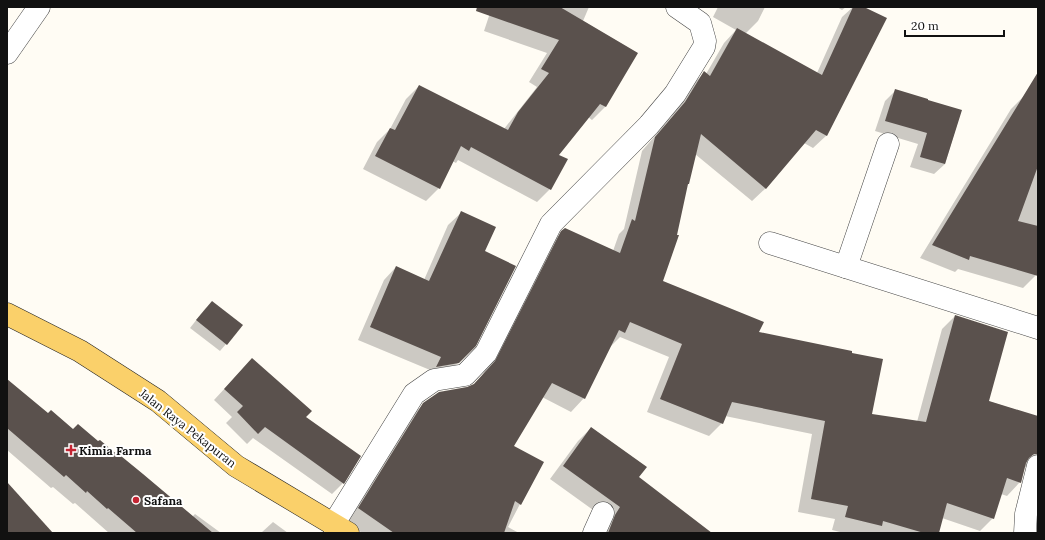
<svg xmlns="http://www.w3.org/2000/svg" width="1045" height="540" font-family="Lora,serif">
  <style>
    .shadow { fill: #0003 }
    .building { fill: #5a514d }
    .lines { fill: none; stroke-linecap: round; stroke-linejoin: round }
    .minor-casing { stroke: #444; stroke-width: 23 }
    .major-casing { stroke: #222; stroke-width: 23 }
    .minor { stroke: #fff; stroke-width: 22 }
    .major { stroke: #fad06a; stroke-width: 22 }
    .poi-dot { fill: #c42533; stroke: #fff; stroke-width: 1.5 }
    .labels { text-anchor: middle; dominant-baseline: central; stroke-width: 4; stroke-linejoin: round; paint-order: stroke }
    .street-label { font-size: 12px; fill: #111; stroke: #fff }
    .poi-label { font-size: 12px; font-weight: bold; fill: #111; stroke: #fff; text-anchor: start }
  </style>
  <rect width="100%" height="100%" fill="#fffcf4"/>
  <!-- shadow -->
  <g class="shadow">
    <path d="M492,7H589L583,21L637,53L605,107L592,120L588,117L557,155L550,189L537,202L458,160L456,163L452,161L439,188L426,201L363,169L377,142L390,129L406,99L419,86L504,129L537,87L529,82L547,53L484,31Z"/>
    <path d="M718,7H765L758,21L745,34L817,73L842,17L853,7H862L827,135L813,148L804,143L766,188L752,201L695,154L688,184L686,186L661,282L758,333L870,415L917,422L942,329L955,316L988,401L1038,417V506L1028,467H1024L1020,482L1007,496L1001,494L993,518L980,531L942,518L938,533H844L832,530L835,519L798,512L812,434L725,416L722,423L709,436L647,412L669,357L620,337L610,347L584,398L571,412L542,397L513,446L542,462L508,527L519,533H362L346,521L410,417L424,404L467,388L473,385L482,376L548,246L565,229L613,251L619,234L624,229L642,151L672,116L691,86L704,73L706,74L724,43L736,30L713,17Z"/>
    <path d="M837,7H846L842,10Z"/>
    <path d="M895,91L961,111L945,164L934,174L910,167L918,144L875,131L885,101Z"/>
    <path d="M1024,96L1038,105V267L1036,275L1023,288L958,269L955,272L920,258L1011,109Z"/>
    <path d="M461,213L484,252L458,363L445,375L425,379L430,370L358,340L384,280L396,267L424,280L448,225Z"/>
    <path d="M212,302L226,344L220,351L190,328L205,309Z"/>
    <path d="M252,359L343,483L332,494L253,438L247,444L226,423L232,417L214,400Z"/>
    <path d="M7,382L48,414L73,430L192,517L195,514L221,533H109L75,503L73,504L53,487L51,488L7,450Z"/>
    <path d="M591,428L638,477L684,533H601L607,520L550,479L578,441Z"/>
    <path d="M273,522L288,533H261Z"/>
  </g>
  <!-- building -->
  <g class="building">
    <path d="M477,7H560L638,53L606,107L600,104L559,155L568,159L551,190L471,147L469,151L461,146L440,189L375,156L390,128L395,130L419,85L508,130L518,112L549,73L541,69L559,40L476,11Z"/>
    <path d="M853,7H864L887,18L827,136L816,130L766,189L701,134L689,184H688L677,235H679L663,281L764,322L759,332L852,351V353L883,359L872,414L926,422L955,315L1008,332L989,401L1038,416V454H1034L1029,458L1026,463L1021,483L1007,478L994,519L947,503L939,533H924L883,521L882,526L845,517L848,506L811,499L825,421L732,402L723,424L660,399L682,344L630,322L625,333L619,330L585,399L552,383L514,446L544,462L521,505L515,501L504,533H394L358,508L423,403L439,392L467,387L474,384L495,361L561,231L565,228L620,253L632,219L635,221L655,137L685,102L704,71L710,76L737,28L822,75Z"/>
    <path d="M1038,72V166L1018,221L1038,226V276L970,256L969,260L932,245Z"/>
    <path d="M895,89L928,99V100L962,110L945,164L920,157L927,133L885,121Z"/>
    <path d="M461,211L496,227L485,251L516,266L476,346L459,363L436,367L441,357L370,327L396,266L429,281Z"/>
    <path d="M212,301L243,325L227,345L196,320Z"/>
    <path d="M252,358L312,411L306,417L361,456L344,484L265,427L258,434L237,412L243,406L224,389Z"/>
    <path d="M7,379L48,413L51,410L73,429L78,424L98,441L100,440L120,457L121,456L143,474L213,533H137L108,508L107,509L87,491L86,493L66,475L64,477L7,428Z"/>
    <path d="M591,427L647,467L639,477L712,533H608L615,515L620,507L563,466Z"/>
    <path d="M7,482L53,533H7Z"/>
  </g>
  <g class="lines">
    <!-- minor casing -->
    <g class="minor-casing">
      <g id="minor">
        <path d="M7,53L39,7"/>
        <path d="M770,243L1038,328"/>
        <path d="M846,267L888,144"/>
        <path d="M333,525L414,394L434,380L465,375L486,353L551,224L649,125L675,94L704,47L705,41L700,23L677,7"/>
        <path d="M594,533L603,513"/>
        <path d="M1025,533L1026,514L1038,466"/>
      </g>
    </g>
    <!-- major casing -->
    <g class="major-casing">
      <path id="major" d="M7,314L80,351L158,401L236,466L348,533"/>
    </g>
    <!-- minor -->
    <use href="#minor" class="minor"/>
    <!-- major -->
    <use href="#major" class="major"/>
  </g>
  <!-- markers -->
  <g class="poi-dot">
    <path d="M69 444h4v4h4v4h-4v4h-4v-4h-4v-4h4z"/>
    <circle cx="136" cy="500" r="4"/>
  </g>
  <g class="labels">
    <!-- street labels -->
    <g class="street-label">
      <text transform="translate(188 428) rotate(38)">Jalan Raya Pekapuran</text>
    </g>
    <!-- poi labels -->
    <g class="poi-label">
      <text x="79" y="450">Kimia Farma</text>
      <text x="144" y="500">Safana</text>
    </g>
  </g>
  <!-- border -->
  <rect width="1045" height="540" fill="none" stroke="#111111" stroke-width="16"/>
  <!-- scale -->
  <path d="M905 30v6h99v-6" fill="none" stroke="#111111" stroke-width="2"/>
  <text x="911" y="30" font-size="12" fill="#111111" stroke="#ffffff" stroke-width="3" paint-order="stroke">20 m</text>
</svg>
